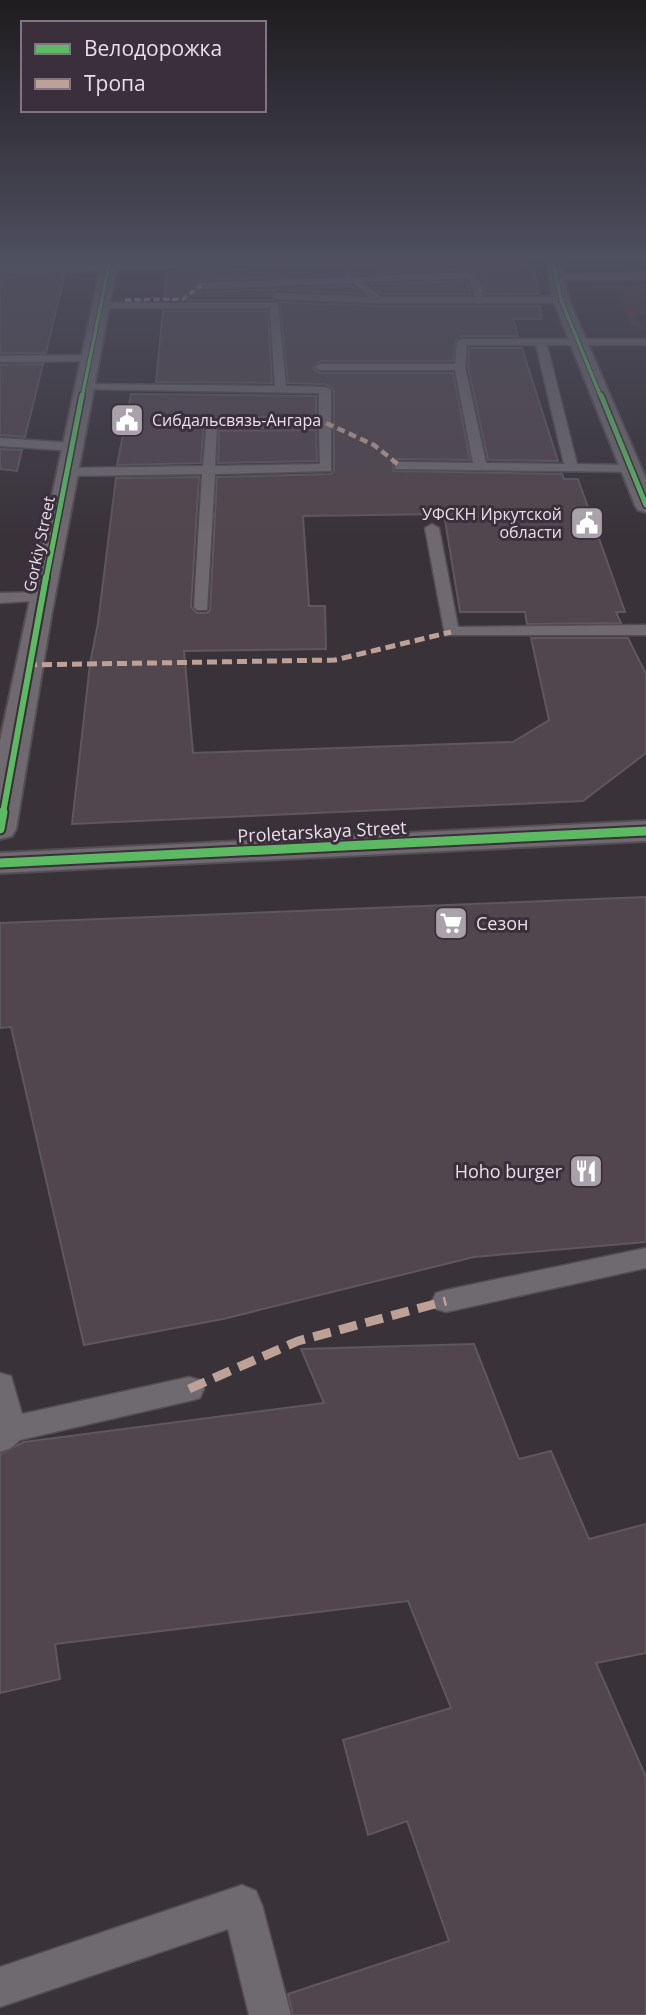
<svg xmlns="http://www.w3.org/2000/svg" width="646" height="2015" font-family="'Open Sans',sans-serif">
  <style>
    .green { fill: #4f3839 }
    .building { fill: #51464d; stroke: #5e575c; stroke-width: 2 }
    .lines { fill: none; stroke-linecap: round; stroke-linejoin: round }
    .lane-casing { stroke: #544e54; stroke-width: 3 }
    .street-casing { stroke: #544e54; stroke-width: 4 }
    .secondary-casing { stroke: #544e54; stroke-width: 4 }
    .lane { fill: #6f6a6f; fill-rule: evenodd }
    .street { fill: #6f6a6f; fill-rule: evenodd }
    .secondary { fill: #6f6a6f; fill-rule: evenodd }
    .quiet-far3 { stroke: #bda197; stroke-width: 3.5; stroke-dasharray: 6 3.5; stroke-linecap: butt }
    .quiet-far2 { stroke: #bda197; stroke-width: 4.5; stroke-dasharray: 8 4.5; stroke-linecap: butt }
    .quiet-far1 { stroke: #bda197; stroke-width: 5; stroke-dasharray: 10 5; stroke-linecap: butt }
    .quiet { stroke: #bda197; stroke-width: 9; stroke-dasharray: 18 9; stroke-linecap: butt }
    .cycleway-far3-casing { stroke: #3c2f3c; stroke-width: 5 }
    .cycleway-far2-casing { stroke: #3c2f3c; stroke-width: 8 }
    .cycleway-far1-casing { stroke: #3c2f3c; stroke-width: 10 }
    .cycleway-casing { stroke: #3c2f3c; stroke-width: 13 }
    .cycleway-far3 { stroke: #5cba63; stroke-width: 3.5 }
    .cycleway-far2 { stroke: #5cba63; stroke-width: 5 }
    .cycleway-far1 { stroke: #5cba63; stroke-width: 6 }
    .cycleway { stroke: #5cba63; stroke-width: 9 }
    .labels { text-anchor: middle; dominant-baseline: central; stroke-width: 6; stroke-linejoin: round; paint-order: stroke }
    .far-poi-label { font-size: 16px; fill: #e7dfe7; stroke: #3c2f3c; text-anchor: start }
    .far-street-label { font-size: 16px; fill: #e7dfe7; stroke: #3c2f3c }
    .street-label { font-size: 18px; fill: #e7dfe7; stroke: #3c2f3c }
    .poi-label { font-size: 18px; fill: #e7dfe7; stroke: #3c2f3c; text-anchor: start }
  </style>
  <rect width="100%" height="100%" fill="#393239"/>
  <!-- green -->
  <path class="green" d="M646,283V315L634,316L646,331L632,326L616,292L617,287Z"/>
  <!-- building -->
  <g class="building">
    <path d="M465,261L513,263L534,267L539,294H486L481,274L473,269L358,274L347,269L341,275L201,280L194,287L201,292L352,286L362,294L277,290L270,295L274,300H164L167,271Z"/>
    <path d="M65,274L46,353H0V277Z"/>
    <path d="M467,281L471,294H382L370,284Z"/>
    <path d="M280,302L379,306H540L542,319H513L518,336H462L456,340L453,361H320L313,368L320,373H453L470,460L399,459L393,461V471L562,474L564,479H578L625,612H616L621,623L527,624L525,612H460L444,514L303,516L309,606H325L326,649L184,651L193,753L513,742L549,720L531,638H628L646,674V753L583,801L72,824L90,664L98,623L116,478L199,477L191,607L197,613H207L210,610L217,477L331,474L334,471V390L325,384L288,383Z"/>
    <path d="M163,311H268L272,383L156,382Z"/>
    <path d="M469,348H522L558,461L488,460L468,367Z"/>
    <path d="M43,364L25,437L0,435V365Z"/>
    <path d="M131,394L316,396V416L207,418L204,421L201,463L117,465Z"/>
    <path d="M316,430L317,461L218,463L219,431Z"/>
    <path d="M0,449L22,450L17,471L0,469Z"/>
    <path d="M646,897V1242L474,1257L223,1319L84,1345L11,1027L0,1028V923Z"/>
    <path d="M474,1344L519,1459L551,1451L589,1539L646,1524V1653L596,1663L646,1777V2015H293L288,1994L449,1941L407,1821L368,1835L343,1740L451,1708L408,1601L55,1644L60,1679L0,1693V1454L24,1442L324,1403L301,1349Z"/>
  </g>
  <g class="lines">
    <!-- lane casing -->
    <g class="lane-casing">
      <g id="lane">
        <path d="M348,271L357,277L473,272L478,275L484,297H561L566,300L561,303H379L277,299L272,296L277,293L369,297L353,283L201,289L196,286L201,283L346,277L343,274ZM469,278L475,297H381L363,282Z"/>
        <path d="M646,273V279L556,280L551,277L556,274Z"/>
        <path d="M101,303H278L286,386L325,387L331,390V471L215,474L207,610H197L194,607L202,474L69,476L63,472L69,468L203,466L207,421L319,419V393L82,389L80,387L86,384L275,386L270,308H98L96,306ZM319,427L320,464L215,466L217,428Z"/>
        <path d="M462,339H646V345H547L577,464L632,465L638,469L637,472L395,469V463L400,462L473,463L455,370H320L315,367L320,364H455L457,342ZM467,345H536L564,464L486,463L465,367Z"/>
        <path d="M0,356L90,355L95,358L90,361L0,362Z"/>
        <path d="M0,438L74,443L80,447L74,451L0,446Z"/>
        <path d="M432,524L439,528L458,627L646,625V635H445L425,528Z"/>
        <path d="M42,592L47,594L50,597L47,600L0,603V593Z"/>
        <path d="M646,1248V1268L446,1312L436,1309L432,1301L436,1293L446,1290Z"/>
        <path d="M0,1373L11,1376L22,1414L189,1377L200,1380L204,1389L200,1398L189,1401L20,1440L11,1448L0,1452Z"/>
        <path d="M242,1885L256,1891L262,1905L291,2015H249L228,1929L0,2007V1967Z"/>
      </g>
    </g>
    <!-- street casing -->
    <g class="street-casing">
      <g id="street">
        <path d="M101,256H115L117,265L51,617L16,829L12,836L0,839V741L101,265Z"/>
        <path d="M545,256H559L569,300L646,479V512L638,510L635,505L553,300Z"/>
        <path d="M646,821V841L0,873V853Z"/>
      </g>
    </g>
    <!-- secondary casing -->
    <g class="secondary-casing">
      <path id="secondary" d="M275,256H425L418,260L0,274V264Z"/>
    </g>
    <!-- lane -->
    <use href="#lane" class="lane"/>
    <!-- street -->
    <use href="#street" class="street"/>
    <!-- secondary -->
    <use href="#secondary" class="secondary"/>
    <!-- quiet-far3 -->
    <path class="quiet-far3" d="M125,300L183,299L201,286"/>
    <!-- quiet-far2 -->
    <path class="quiet-far2" d="M326,423L374,445L400,466"/>
    <!-- quiet-far1 -->
    <path class="quiet-far1" d="M27,665L335,660L451,632"/>
    <!-- quiet -->
    <path class="quiet" d="M189,1389L298,1341L446,1301"/>
    <!-- cycleway-far3 casing -->
    <g class="cycleway-far3-casing">
      <g id="cycleway-far3">
        <path d="M552,256L561,300L601,397"/>
        <path d="M82,397L109,265L108,256"/>
      </g>
    </g>
    <!-- cycleway-far2 casing -->
    <g class="cycleway-far2-casing">
      <g id="cycleway-far2">
        <path d="M601,395L646,505"/>
        <path d="M46,579L82,395"/>
      </g>
    </g>
    <!-- cycleway-far1 casing -->
    <g class="cycleway-far1-casing">
      <path id="cycleway-far1" d="M3,813L46,577"/>
    </g>
    <!-- cycleway casing -->
    <g class="cycleway-casing">
      <g id="cycleway">
        <path d="M0,829L3,812"/>
        <path d="M0,863L646,831"/>
      </g>
    </g>
    <!-- cycleway-far3 -->
    <use href="#cycleway-far3" class="cycleway-far3"/>
    <!-- cycleway-far2 -->
    <use href="#cycleway-far2" class="cycleway-far2"/>
    <!-- cycleway-far1 -->
    <use href="#cycleway-far1" class="cycleway-far1"/>
    <!-- cycleway -->
    <use href="#cycleway" class="cycleway"/>
  </g>
  <!-- sky -->
  <linearGradient id="sky" x2="0" y2="1"><stop stop-color="#1f1c1f"/><stop offset="0.48" stop-color="#4e4f5f"/><stop offset="1" stop-color="#4e4f5f" stop-opacity="0"/></linearGradient>
  <rect width="646" height="538" fill="url(#sky)"/>
  <!-- icons -->
  <defs>
    <g id="civic-square" transform="scale(1.75)"><rect x="-9" y="-9" width="18" height="18" rx="4" fill="#aaa2aa" stroke="#3c2f3c"/><path d="M-.6-6.5H3V-4.5H.6V-3L4-1V1h2V6H-6V1h2V-1L-.6-3ZM-1.2 2.5V6h2.4V2.5Z" fill="#fff"/></g>
    <g id="supermarket-square" transform="scale(1.75)"><rect x="-9" y="-9" width="18" height="18" rx="4" fill="#aaa2aa" stroke="#3c2f3c"/><path d="M-6-5.5h2.5l.6 2H6L4.5 2H-2.5L-4.4-4H-6ZM-1.5 3.2a1.3 1.3 0 1 0 .1 0ZM3 3.2a1.3 1.3 0 1 0 .1 0Z" fill="#fff"/></g>
    <g id="restaurant-square" transform="scale(1.75)"><rect x="-9" y="-9" width="18" height="18" rx="4" fill="#aaa2aa" stroke="#3c2f3c"/><path d="M-5-6h1v4h1v-4h1v4h1v-4h1v5L-1.5 .5V6h-2V.5L-5-1ZM5-6V6H3V1.5H1.5Q1.5-4 5-6Z" fill="#fff"/></g>
  </defs>
  <g fill-rule="evenodd">
    <use href="#civic-square" x="127" y="420"/>
    <use href="#civic-square" x="587" y="523"/>
    <use href="#supermarket-square" x="451" y="923"/>
    <use href="#restaurant-square" x="586" y="1171"/>
  </g>
  <g class="labels">
    <!-- far-poi labels -->
    <g class="far-poi-label">
      <text x="152" y="420">Сибдальсвязь-Ангара</text>
      <text x="562" y="514" text-anchor="end">УФСКН Иркутской<tspan x="562" dy="18">области</tspan></text>
    </g>
    <!-- far-street labels -->
    <g class="far-street-label">
      <text transform="translate(39 544) rotate(-78)">Gorkiy Street</text>
    </g>
    <!-- street labels -->
    <g class="street-label">
      <text transform="translate(322 831) rotate(-3)">Proletarskaya Street</text>
    </g>
    <!-- poi labels -->
    <g class="poi-label">
      <text x="476" y="923">Сезон</text>
      <text x="562" y="1171" text-anchor="end">Hoho burger</text>
    </g>
  </g>
  <!-- legend -->
  <rect x="21" y="21" width="245" height="91" fill="#3c2f3c" stroke="#807580" stroke-width="2"/>
  <rect x="35" y="44" width="35" height="10" fill="#5cba63" stroke="#807580" stroke-width="2"/>
  <text x="84" y="56" font-size="21" fill="#e7dfe7">Велодорожка</text>
  <rect x="35" y="79" width="35" height="10" fill="#bda197" stroke="#807580" stroke-width="2"/>
  <text x="84" y="91" font-size="21" fill="#e7dfe7">Тропа</text>
</svg>
